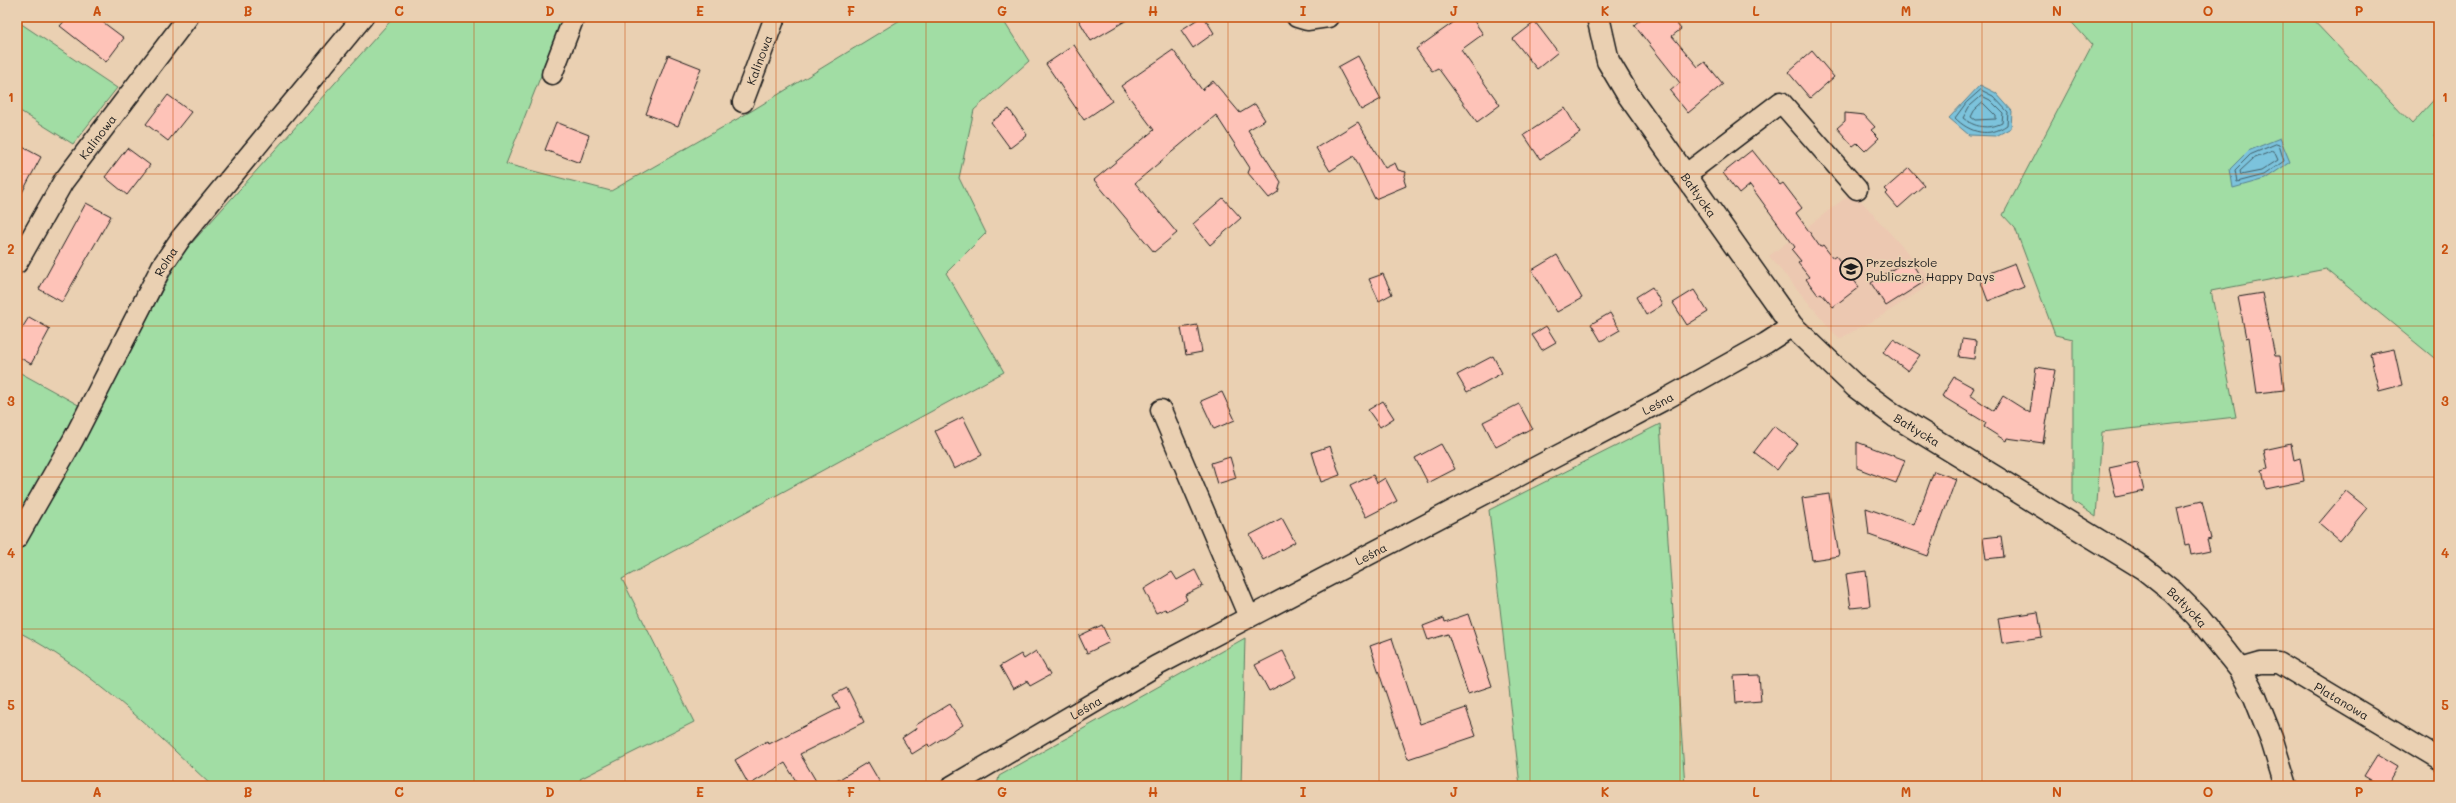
<svg xmlns="http://www.w3.org/2000/svg" width="2456" height="803" font-family="Mali,sans-serif">
  <style>
    .built { fill: #ecc8b1 }
    .green { fill: #a1dda4; stroke: #5e7c60 }
    .water { fill: #7cc3dc; stroke: #56808f }
    .lines { fill: none; stroke-linecap: round; stroke-linejoin: round }
    .shore { stroke: #425f69; stroke-width: 1 }
    .building { fill: #fec3b8; stroke: #1c1c1c }
    .street-casing { stroke: #1c1c1c; stroke-width: 23 }
    .secondary-casing { stroke: #1c1c1c; stroke-width: 25 }
    .street { stroke: #ead0b2; stroke-width: 20 }
    .secondary { stroke: #ead0b2; stroke-width: 22 }
    .grid { fill: none; stroke: #c9500e; stroke-width: 1; stroke-opacity: 0.55 }
    .labels { text-anchor: middle; dominant-baseline: central; stroke-width: 3.5; stroke-linejoin: round; paint-order: stroke }
    .street-label { font-size: 12px; fill: #1c1c1c; stroke: #ead0b2 }
    .poi-label { font-size: 12px; fill: #1c1c1c; stroke: #ead0b2; text-anchor: start }
    .neatline { fill: none; stroke: #c9500e; stroke-width: 1.5 }
    .grid-label { font-size: 13px; text-anchor: middle; font-weight: bold; fill: #c9500e }
  </style>
  <rect width="100%" height="100%" fill="#ead0b2"/>
  <filter id="ink" filterUnits="userSpaceOnUse"><feTurbulence type="fractalNoise" baseFrequency=".025" numOctaves="2"/><feDisplacementMap in="SourceGraphic" scale="8" xChannelSelector="R" yChannelSelector="G"/><feConvolveMatrix kernelMatrix="1 2 1 2 8 2 1 2 1" color-interpolation-filters="sRGB"/></filter>
  <g filter="url(#ink)">
    <!-- built -->
    <path class="built" d="M1853,192L1934,282L1878,318L1839,339L1769,256Z"/>
    <!-- green -->
    <g class="green">
      <path d="M394,17H564L506,164L611,191L753,110L905,17H1001L1029,61L974,110L959,178L986,233L946,273L1004,372L622,579L694,722L580,779L583,786H212C152,729 90,669 17,631V371L82,407L97,413L181,255Z"/>
      <path d="M2067,17H2310L2412,124L2439,94V116L2434,136L2439,141V362L2326,269L2211,291L2236,417L2102,432L2096,517L2073,501V339L2055,335L2015,228L2003,215L2092,45Z"/>
      <path d="M17,21L117,88L73,144L17,109Z"/>
      <path d="M1660,424L1685,786H1520L1489,510Z"/>
      <path d="M1245,638L1241,786H997L999,776Z"/>
    </g>
    <!-- water -->
    <g class="water">
      <path d="M1980,85L1996,93L2012,111L2011,128L1996,136L1969,135L1949,118Z"/>
      <path d="M2280,138L2290,162L2265,179L2233,188L2230,169L2248,151Z"/>
    </g>
    <g class="lines">
      <!-- shore -->
      <g class="shore">
        <path d="M1981,90L1993,96L2008,112L2007,125C1989,138 1970,133 1955,118L1966,103Z"/>
        <path d="M1982,96L1990,100L2003,113L2002,123C1988,130 1974,127 1963,118L1969,107Z"/>
        <path d="M1983,103L1996,116V119L1975,120L1971,117L1974,111Z"/>
        <path d="M2276,144L2279,145L2284,161L2264,175L2237,182L2235,170L2250,155Z"/>
        <path d="M2274,151L2278,160L2261,171L2241,175L2240,171L2253,159Z"/>
      </g>
    </g>
    <!-- building -->
    <g class="building">
      <path d="M68,17H96L124,38L106,62L60,26Z"/>
      <path d="M1077,17H1132L1091,41Z"/>
      <path d="M1201,17H1204L1214,33L1193,48L1181,30Z"/>
      <path d="M1461,17H1471L1483,34L1461,50L1500,105L1477,122L1438,68L1432,71L1416,49Z"/>
      <path d="M1643,17H1671L1681,29L1672,36L1698,67L1705,62L1723,84L1688,113L1670,91L1680,83L1634,25Z"/>
      <path d="M1535,22L1558,52L1537,69L1513,39Z"/>
      <path d="M1074,45L1112,101L1084,120L1046,64Z"/>
      <path d="M1173,50L1202,90L1213,81L1240,113L1255,104L1265,120L1248,130L1281,182L1278,192L1269,198L1248,173L1250,168L1216,115L1135,183L1177,233L1154,252L1094,180L1154,130L1121,86Z"/>
      <path d="M1812,51L1834,77L1810,98L1788,72Z"/>
      <path d="M668,55L701,68L678,126L646,114Z"/>
      <path d="M1358,56L1381,99L1361,110L1338,67Z"/>
      <path d="M168,95L191,112L168,141L146,124Z"/>
      <path d="M1565,108L1580,133L1540,159L1524,135Z"/>
      <path d="M1009,109L1027,135L1010,148L991,122Z"/>
      <path d="M1845,113L1864,115L1875,127L1871,130L1879,138L1865,151L1857,143L1853,146L1837,128L1845,121Z"/>
      <path d="M556,122L589,135L580,163L545,150Z"/>
      <path d="M1358,122L1385,168L1395,163L1398,170L1406,172L1404,180L1406,186L1375,199L1354,156L1330,171L1316,148Z"/>
      <path d="M17,144L41,157L17,202Z"/>
      <path d="M127,148L150,165L127,195L105,177Z"/>
      <path d="M1752,150L1780,185L1783,183L1802,208L1796,213L1820,247L1823,245L1833,258L1836,256L1859,287L1833,307L1821,293L1818,295L1806,279L1809,277L1798,263L1801,261L1792,250L1795,247L1750,185L1739,194L1723,173Z"/>
      <path d="M1909,168L1924,185L1898,208L1886,194L1888,192L1885,189Z"/>
      <path d="M1223,198L1241,218L1210,245L1193,224Z"/>
      <path d="M86,203L111,216L62,302L39,289Z"/>
      <path d="M1557,255L1582,298L1557,312L1532,270Z"/>
      <path d="M1909,259L1924,282L1886,306L1871,283Z"/>
      <path d="M2015,263L2024,287L1988,301L1979,277Z"/>
      <path d="M1383,274L1392,294L1379,301L1369,279Z"/>
      <path d="M1652,287L1662,305L1646,315L1636,297Z"/>
      <path d="M1694,290L1708,312L1687,325L1673,303Z"/>
      <path d="M2262,293L2275,356H2280L2284,390L2257,393L2249,337L2246,338L2238,297Z"/>
      <path d="M1610,313L1620,330L1601,341L1591,324Z"/>
      <path d="M29,317L50,329L31,364L17,356V336Z"/>
      <path d="M1197,325L1202,352L1186,355L1181,328Z"/>
      <path d="M1546,326L1556,342L1542,350L1532,335Z"/>
      <path d="M1893,339L1920,355L1908,371L1883,352Z"/>
      <path d="M1962,339L1976,341L1974,359L1959,357Z"/>
      <path d="M2394,349L2402,385L2379,391L2370,354Z"/>
      <path d="M1493,356L1502,373L1467,392L1457,375Z"/>
      <path d="M2036,367L2055,370L2043,443L2007,438L2006,441L1984,427L1986,423L1942,396L1954,377L1974,388L1970,395L1994,411L2003,396L2030,413Z"/>
      <path d="M1222,392L1235,420L1214,429L1201,401Z"/>
      <path d="M1383,401L1394,418L1380,427L1368,410Z"/>
      <path d="M1519,404L1532,428L1496,447L1483,422Z"/>
      <path d="M963,417L982,455L954,469L935,431Z"/>
      <path d="M1774,426L1797,443L1777,470L1754,452Z"/>
      <path d="M1857,442L1905,460L1896,483L1857,468Z"/>
      <path d="M1441,444L1455,469L1428,483L1415,458Z"/>
      <path d="M2291,444L2294,460L2300,458L2304,481L2266,489L2262,470L2268,468L2264,450Z"/>
      <path d="M1330,446L1340,475L1321,482L1312,452Z"/>
      <path d="M1230,457L1236,478L1217,484L1211,463Z"/>
      <path d="M2137,462L2144,491L2116,497L2109,468Z"/>
      <path d="M1934,471L1956,479L1928,556L1869,535L1866,508L1914,525Z"/>
      <path d="M1373,475L1377,483L1385,478L1397,501L1366,517L1350,486Z"/>
      <path d="M2346,491L2367,508L2340,541L2319,523Z"/>
      <path d="M1829,494L1839,556L1812,560L1802,498Z"/>
      <path d="M2202,501L2211,539L2207,540L2210,551L2191,555L2189,544L2185,545L2177,507Z"/>
      <path d="M1282,518L1295,542L1263,560L1250,535Z"/>
      <path d="M2001,536L2004,557L1986,559L1983,538Z"/>
      <path d="M1195,570L1203,586L1185,595L1187,600L1167,611L1165,609L1156,613L1144,589L1172,572L1177,580Z"/>
      <path d="M1866,571L1870,606L1851,608L1846,574Z"/>
      <path d="M2038,612L2042,637L2002,643L1998,618Z"/>
      <path d="M1468,614L1492,686L1468,694L1448,634L1428,640L1423,626L1444,618L1445,622Z"/>
      <path d="M1102,625L1110,642L1087,653L1079,636Z"/>
      <path d="M1392,638L1420,724L1466,708L1476,736L1408,759L1370,646Z"/>
      <path d="M1036,651L1050,675L1030,686L1027,681L1013,689L1000,666L1021,654L1024,659Z"/>
      <path d="M1283,651L1296,677L1269,691L1255,665Z"/>
      <path d="M1759,675L1761,701L1736,703L1734,676Z"/>
      <path d="M847,688L864,722L800,754L819,786H799L785,763L749,785L735,760L767,741L769,744L840,708L833,695Z"/>
      <path d="M950,704L963,725L929,747L928,744L912,754L902,738L917,728L916,725Z"/>
      <path d="M2377,755L2397,767L2386,786H2381L2364,776Z"/>
      <path d="M868,762L882,786H828Z"/>
    </g>
    <g class="lines">
      <!-- street casing -->
      <g class="street-casing">
        <g id="street">
          <path d="M1297,17L1307,20L1328,17"/>
          <path d="M552,74L574,17"/>
          <path id="s1" d="M743,102L775,17"/>
          <path d="M1684,176L1781,102L1857,189"/>
          <path id="s2" d="M17,263L63,182L188,17"/>
          <path d="M1161,410L1249,617"/>
          <path id="s3" d="M17,538L73,440L162,266L181,238L363,17"/>
          <path id="s4" d="M2240,669L2261,663H2279L2439,759"/>
          <path id="s5" d="M952,786L1156,666L1662,401L1766,343L1792,326"/>
        </g>
      </g>
      <!-- secondary casing -->
      <g class="secondary-casing">
        <g id="secondary">
          <path id="s6" d="M1598,17L1608,61L1627,93L1792,326L1856,387L1895,416L2143,568L2173,592L2197,616L2240,669L2255,697L2271,737L2286,786"/>
        </g>
      </g>
      <!-- street -->
      <use href="#street" class="street"/>
      <!-- secondary -->
      <use href="#secondary" class="secondary"/>
    </g>
  </g>
  <!-- grid -->
  <path class="grid" d="M173,17V786M324,17V786M474,17V786M625,17V786M776,17V786M926,17V786M1077,17V786M1228,17V786M1379,17V786M1530,17V786M1680,17V786M1831,17V786M1982,17V786M2132,17V786M2283,17V786M17,174H2439M17,326H2439M17,477H2439M17,629H2439"/>
  <!-- icons -->
  <defs>
    <g id="school-ring" transform="scale(1.15)"><circle r="9.5" fill="#ead0b2" stroke="#1c1c1c" stroke-width="1.5"/><path d="M0-5L7-2L0 1L-7-2ZM-4 1L0 2.5L4 1V4Q0 6-4 4Z" fill="#1c1c1c"/></g>
  </defs>
  <g fill-rule="evenodd">
    <use href="#school-ring" x="1851" y="269"/>
  </g>
  <g class="labels">
    <!-- street labels -->
    <g class="street-label">
      <text stroke="none"><textPath href="#s1" startOffset="45">Kalinowa</textPath></text>
      <text stroke="none"><textPath href="#s2" startOffset="150">Kalinowa</textPath></text>
      <text stroke="none"><textPath href="#s6" startOffset="207">Bałtycka</textPath></text>
      <text stroke="none"><textPath href="#s3" startOffset="314">Rolna</textPath></text>
      <text stroke="none"><textPath href="#s5" startOffset="803">Leśna</textPath></text>
      <text stroke="none"><textPath href="#s6" startOffset="531">Bałtycka</textPath></text>
      <text stroke="none"><textPath href="#s5" startOffset="479">Leśna</textPath></text>
      <text stroke="none"><textPath href="#s6" startOffset="855">Bałtycka</textPath></text>
      <text stroke="none"><textPath href="#s4" startOffset="113">Platanowa</textPath></text>
      <text stroke="none"><textPath href="#s5" startOffset="155">Leśna</textPath></text>
    </g>
    <!-- poi labels -->
    <g class="poi-label">
      <text x="1866" y="262">Przedszkole<tspan x="1866" dy="14">Publiczne Happy Days</tspan></text>
    </g>
  </g>
  <!-- margin -->
  <rect width="2456" height="803" fill="none" stroke="#ead0b2" stroke-width="44"/>
  <rect x="22" y="22" width="2412" height="759" class="neatline"/>
  <g class="grid-label">
    <text x="97" y="16">A</text>
    <text x="248" y="16">B</text>
    <text x="399" y="16">C</text>
    <text x="550" y="16">D</text>
    <text x="700" y="16">E</text>
    <text x="851" y="16">F</text>
    <text x="1002" y="16">G</text>
    <text x="1153" y="16">H</text>
    <text x="1303" y="16">I</text>
    <text x="1454" y="16">J</text>
    <text x="1605" y="16">K</text>
    <text x="1756" y="16">L</text>
    <text x="1906" y="16">M</text>
    <text x="2057" y="16">N</text>
    <text x="2208" y="16">O</text>
    <text x="2359" y="16">P</text>
    <text x="11" y="102">1</text>
    <text x="2445" y="102">1</text>
    <text x="11" y="254">2</text>
    <text x="2445" y="254">2</text>
    <text x="11" y="406">3</text>
    <text x="2445" y="406">3</text>
    <text x="11" y="558">4</text>
    <text x="2445" y="558">4</text>
    <text x="11" y="710">5</text>
    <text x="2445" y="710">5</text>
    <text x="97" y="797">A</text>
    <text x="248" y="797">B</text>
    <text x="399" y="797">C</text>
    <text x="550" y="797">D</text>
    <text x="700" y="797">E</text>
    <text x="851" y="797">F</text>
    <text x="1002" y="797">G</text>
    <text x="1153" y="797">H</text>
    <text x="1303" y="797">I</text>
    <text x="1454" y="797">J</text>
    <text x="1605" y="797">K</text>
    <text x="1756" y="797">L</text>
    <text x="1906" y="797">M</text>
    <text x="2057" y="797">N</text>
    <text x="2208" y="797">O</text>
    <text x="2359" y="797">P</text>
  </g>
</svg>
